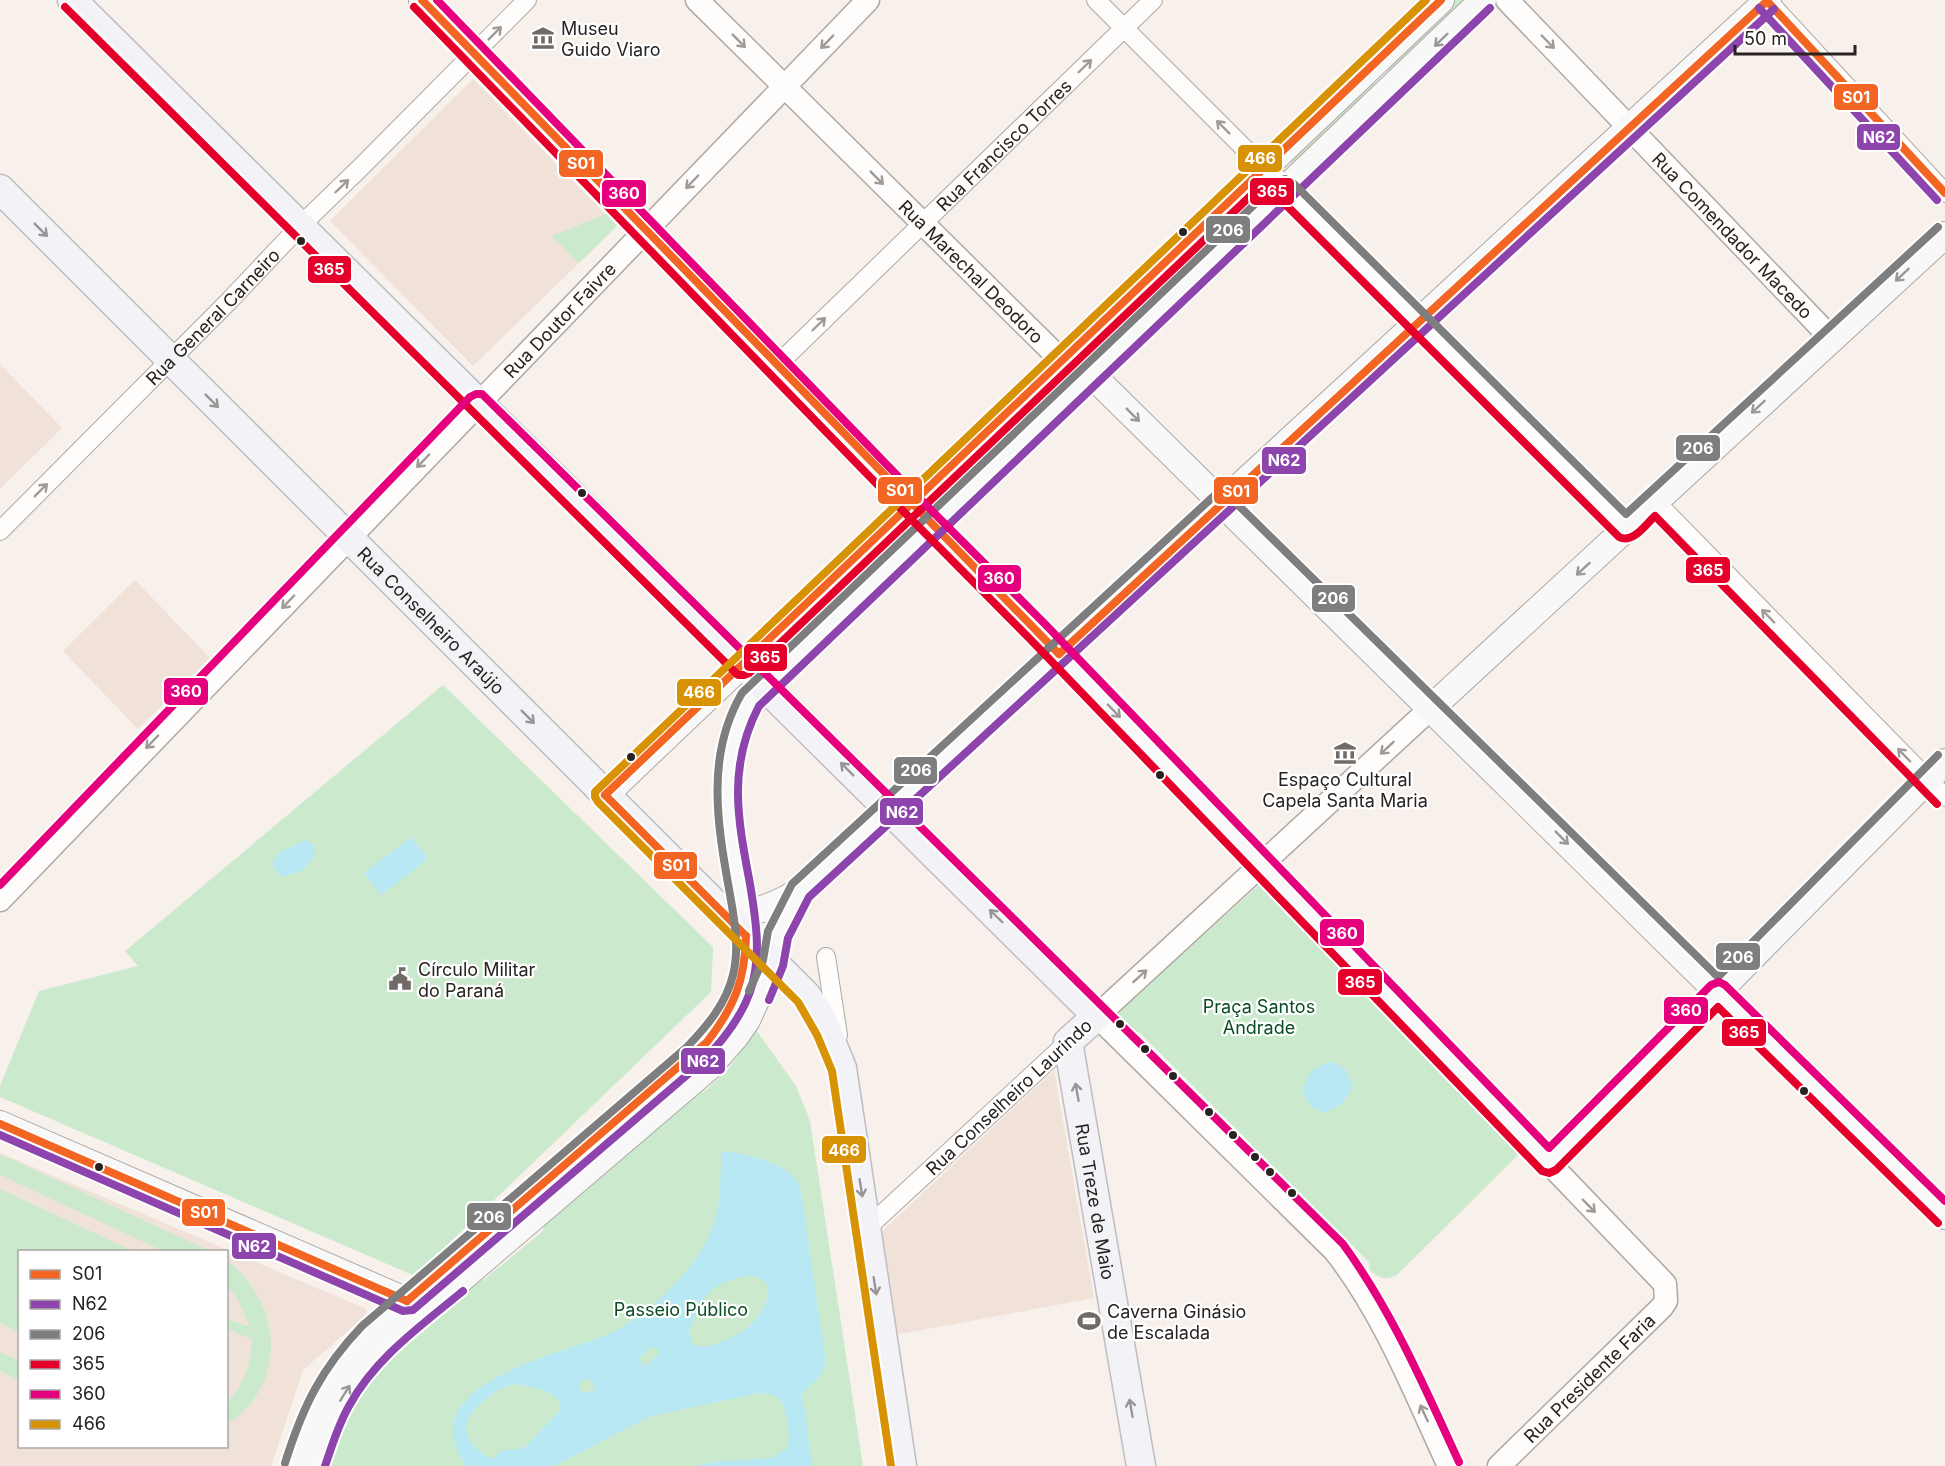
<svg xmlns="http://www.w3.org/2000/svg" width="1945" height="1466" font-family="Inter,sans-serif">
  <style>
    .built { fill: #f0e2d8; fill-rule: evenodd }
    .green { fill: #cbeacd }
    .water { fill: #b8e8f3; fill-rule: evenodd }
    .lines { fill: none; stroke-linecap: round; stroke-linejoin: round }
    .minor-casing { stroke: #aea9a5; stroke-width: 20 }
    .tertiary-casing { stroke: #aea9a5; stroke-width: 25 }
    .secondary-casing { stroke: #aea9a5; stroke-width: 28 }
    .primary-casing { stroke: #bebdc2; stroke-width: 31 }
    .minor { stroke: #fefdfc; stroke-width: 18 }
    .tertiary { stroke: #fefdfc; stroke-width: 22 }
    .secondary { stroke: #f9f8f9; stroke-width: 26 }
    .primary { stroke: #f3f3f7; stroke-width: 28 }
    .bus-1-casing { stroke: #fff; stroke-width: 12 }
    .bus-2-casing { stroke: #fff; stroke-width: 12 }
    .bus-3-casing { stroke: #fff; stroke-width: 12 }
    .bus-4-casing { stroke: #fff; stroke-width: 12 }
    .bus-5-casing { stroke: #fff; stroke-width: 12 }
    .bus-6-casing { stroke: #fff; stroke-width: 12 }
    .bus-1 { stroke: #f26522; stroke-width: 8 }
    .bus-2 { stroke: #8e44ad; stroke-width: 8 }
    .bus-3 { stroke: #7e7e7e; stroke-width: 8 }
    .bus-4 { stroke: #e4002b; stroke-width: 8 }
    .bus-5 { stroke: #e5007d; stroke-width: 8 }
    .bus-6 { stroke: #d89205; stroke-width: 8 }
    .oneway { stroke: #9e9b99 }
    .oneway2 { stroke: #9b9897 }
    .oneway3 { stroke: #989596 }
    .bus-dot { fill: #282320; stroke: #fff; stroke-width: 2 }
    .labels { text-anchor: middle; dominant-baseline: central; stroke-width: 4.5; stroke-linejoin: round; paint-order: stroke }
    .poi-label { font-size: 18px; fill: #282320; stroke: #fff; text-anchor: start }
    .street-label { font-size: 18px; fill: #282320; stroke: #fff }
    .park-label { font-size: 18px; fill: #0a4c23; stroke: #fff }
    .line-badge { stroke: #fff; stroke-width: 2 }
    .badge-label { font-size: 16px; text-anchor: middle; font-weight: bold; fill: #fff }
  </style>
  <rect width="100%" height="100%" fill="#f7f0eb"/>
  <!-- built -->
  <g class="built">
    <path d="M473,79L617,226L473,366L330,221Z"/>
    <path d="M0,364L62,428L0,489Z"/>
    <path d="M135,580L210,658L138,729L63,651Z"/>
    <path d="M1054,1070L1094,1298L895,1335L876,1237Z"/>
    <path d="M0,1153L366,1309L367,1314L303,1370L271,1466H0ZM20,1252H226V1446H20Z"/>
  </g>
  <!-- green -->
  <g class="green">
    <path d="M1449,0H1463L1472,8L1415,61L1362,80Z"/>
    <path d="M1405,72L1300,171L1284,155L1350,93Z"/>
    <path d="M1254,187L1268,203L1153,309L1185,249Z"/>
    <path d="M606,214L617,226L579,263L552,236Z"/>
    <path d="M1168,266L1139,323L1109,351L1085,346Z"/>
    <path d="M1041,384L1057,402L955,495L939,478Z"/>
    <path d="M898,514L916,532L839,604H805Z"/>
    <path d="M800,608H833L776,662L761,646Z"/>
    <path d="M443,685L713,947L711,992L415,1276L0,1097V1086L39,991L138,966L125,951Z"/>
    <path d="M1263,885L1267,887L1524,1149L1397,1275C1385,1281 1379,1278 1370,1270L1369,1262L1139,1032H1130L1117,1019L1119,1011L1258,886Z"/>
    <path d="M756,1030L796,1086L810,1121L863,1466H320L356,1396L386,1360L469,1287L486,1278L543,1231L544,1223L655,1127L708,1088L727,1071Z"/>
    <path d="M0,1155L9,1158L210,1251H163L0,1175Z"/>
    <path d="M0,1189L133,1251L20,1252L19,1332L0,1323Z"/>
    <path d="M227,1260C282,1304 289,1383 227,1425V1403C244,1384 251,1365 252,1339L227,1329V1319L250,1327L238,1300L227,1286Z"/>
    <path d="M0,1352L19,1361V1380L0,1371Z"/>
  </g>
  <!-- water -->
  <g class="water">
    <path d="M411,837L428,859L381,895L364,873Z"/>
    <path d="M305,840L313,844L315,855L303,870L283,877L276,872L273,863L278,853Z"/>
    <path d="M1330,1061L1345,1069L1353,1086L1342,1104L1325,1113L1310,1106L1302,1090L1311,1071Z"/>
    <path d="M726,1151C750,1156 788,1162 800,1186L826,1362L821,1375L803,1393L801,1398L805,1411L812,1466H693L715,1462L771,1458L787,1449C792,1438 787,1406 778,1398C773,1394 766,1394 760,1393L651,1416L554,1466H466C408,1383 560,1355 609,1334C620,1329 631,1322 640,1315C673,1290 709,1252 717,1211C721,1192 720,1171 722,1152ZM745,1276C778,1275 770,1304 754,1321C746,1331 734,1336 723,1341C712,1345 703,1350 692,1343L689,1332C705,1294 704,1287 745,1276ZM653,1347L657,1348L659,1353L647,1365H642L640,1358L649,1348ZM587,1379L593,1382L595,1388L592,1391L585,1393L582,1392L579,1385L581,1382ZM516,1384C531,1388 562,1389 560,1410L526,1446L520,1449L504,1450L492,1459C460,1442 457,1422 486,1399C496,1391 504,1385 516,1384Z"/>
  </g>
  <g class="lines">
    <!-- minor casing -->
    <g class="minor-casing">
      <g id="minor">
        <path d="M1096,0L1264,168"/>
        <path d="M1767,0L1945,193"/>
        <path id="s1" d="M777,365L1153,0"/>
        <path d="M1655,501L1945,797"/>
        <path id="s2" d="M0,531L230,300L300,226L360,168L527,0"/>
        <path d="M826,957L838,1035"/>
        <path d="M867,1228L1068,1042"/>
      </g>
    </g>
    <!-- tertiary casing -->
    <g class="tertiary-casing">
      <g id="tertiary">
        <path id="s3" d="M697,0L1062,361"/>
        <path id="s4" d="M1507,0L1832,339"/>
        <path d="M1264,168L1626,529"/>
        <path d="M1430,709L1097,1016L1335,1251C1385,1315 1415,1393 1449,1466"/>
        <path id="s5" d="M0,900L868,0"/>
        <path id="s6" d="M1499,1466L1662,1307L1666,1301L1665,1284L1549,1163"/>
      </g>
    </g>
    <!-- secondary casing -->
    <g class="secondary-casing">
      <g id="secondary">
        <path d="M422,0L912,505L1037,631L1549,1163L1945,762"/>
        <path d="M1062,361L1091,374L1097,380L1945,1216"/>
        <path d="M1430,709L1945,235"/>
        <path d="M605,795L1441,0"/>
        <path d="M727,911C751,918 780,903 800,891"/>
        <path d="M0,1124L407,1301"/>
        <path d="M295,1466C313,1409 327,1376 370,1333L694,1055C716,1033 736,1008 743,978C750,952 745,923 741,896C730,833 712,758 750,700L1483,0"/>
        <path d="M314,1466C331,1415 342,1391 378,1350L709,1067L736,1036L747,1020L773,963L778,935L800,891L1768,0"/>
      </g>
    </g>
    <!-- primary casing -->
    <g class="primary-casing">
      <g id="primary">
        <path id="s7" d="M72,0L1097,1016L1068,1042L1141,1466"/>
        <path id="s8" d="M0,189L806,995L821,1017L842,1068L902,1466"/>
      </g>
    </g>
    <!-- minor -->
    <use href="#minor" class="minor"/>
    <!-- tertiary -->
    <use href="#tertiary" class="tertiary"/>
    <!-- secondary -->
    <use href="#secondary" class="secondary"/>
    <!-- primary -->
    <use href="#primary" class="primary"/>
    <!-- bus-1 casing -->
    <g class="bus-1-casing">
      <g id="bus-1">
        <path d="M422,0L1059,654"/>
        <path d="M1767,1L1945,193"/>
        <path d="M1059,654L1767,1"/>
        <path d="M605,795L1441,0"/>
        <path d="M605,795L746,936"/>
        <path d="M0,1124L407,1301"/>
        <path d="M407,1301L707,1042C734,1007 745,981 746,936"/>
      </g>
    </g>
    <!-- bus-2 casing -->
    <g class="bus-2-casing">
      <g id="bus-2">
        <path d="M1759,8L1937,200"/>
        <path d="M769,1000L783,966L788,938L809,897L1774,9"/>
        <path d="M0,1135L403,1311L413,1310L701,1063C721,1043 740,1020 750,992C762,957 756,920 750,884C738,820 727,767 759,706L1490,8"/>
        <path d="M325,1466C332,1446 338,1425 349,1406C375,1358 422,1325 463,1291"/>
      </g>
    </g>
    <!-- bus-3 casing -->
    <g class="bus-3-casing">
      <g id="bus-3">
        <path d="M749,991L763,960L768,931L792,884L1215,495L1220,493L1229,496L1718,977L1938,755"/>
        <path d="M285,1463C303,1406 321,1369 362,1326L687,1047C707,1026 726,1004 733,975C740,947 734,917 729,889C717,822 706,754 742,693L1279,181L1285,179L1292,182L1626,514L1938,227"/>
      </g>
    </g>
    <!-- bus-4 casing -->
    <g class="bus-4-casing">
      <g id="bus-4">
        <path d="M65,7L738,675H744L749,673L1264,183L1619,537C1633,544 1645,525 1655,516L1937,804"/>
        <path d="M414,7L904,512L1029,638L1542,1171L1549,1173L1556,1170L1718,1007L1938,1223"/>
      </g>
    </g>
    <!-- bus-5 casing -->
    <g class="bus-5-casing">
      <g id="bus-5">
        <path d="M437,0L919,498L1045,624L1549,1148L1711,985L1719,982L1725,985L1945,1201"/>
        <path d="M0,885L470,397L476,394H482L1343,1244C1392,1311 1424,1386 1459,1462"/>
      </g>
    </g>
    <!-- bus-6 casing -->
    <g class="bus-6-casing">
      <path id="bus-6" d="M891,1466L832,1071L817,1035L798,1002L598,802L595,797V792L1426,0"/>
    </g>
    <!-- bus-1 -->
    <use href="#bus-1" class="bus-1"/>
    <!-- bus-2 -->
    <use href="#bus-2" class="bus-2"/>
    <!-- bus-3 -->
    <use href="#bus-3" class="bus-3"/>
    <!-- bus-4 -->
    <use href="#bus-4" class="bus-4"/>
    <!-- bus-5 -->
    <use href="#bus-5" class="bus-5"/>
    <!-- bus-6 -->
    <use href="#bus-6" class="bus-6"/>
  </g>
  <!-- one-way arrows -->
  <defs><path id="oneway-shaft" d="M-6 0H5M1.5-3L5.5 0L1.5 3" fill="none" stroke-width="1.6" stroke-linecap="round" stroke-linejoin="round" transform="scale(1.5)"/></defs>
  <g class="oneway">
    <use href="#oneway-shaft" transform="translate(495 33) rotate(-45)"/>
    <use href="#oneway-shaft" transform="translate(739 41) rotate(45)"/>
    <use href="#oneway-shaft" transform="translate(827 42) rotate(134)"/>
    <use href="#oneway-shaft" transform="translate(1548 42) rotate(46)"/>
    <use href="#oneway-shaft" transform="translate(1085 66) rotate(-44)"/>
    <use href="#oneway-shaft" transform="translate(1223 127) rotate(-135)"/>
    <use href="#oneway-shaft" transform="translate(877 178) rotate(45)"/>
    <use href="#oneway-shaft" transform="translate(692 182) rotate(134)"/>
    <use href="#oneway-shaft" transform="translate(342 186) rotate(-44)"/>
    <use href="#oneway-shaft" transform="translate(819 324) rotate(-44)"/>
    <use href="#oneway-shaft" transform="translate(423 461) rotate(134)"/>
    <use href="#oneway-shaft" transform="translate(41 490) rotate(-45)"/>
    <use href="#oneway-shaft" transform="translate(288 602) rotate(134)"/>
    <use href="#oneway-shaft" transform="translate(1768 616) rotate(-134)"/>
    <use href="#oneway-shaft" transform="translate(152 742) rotate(134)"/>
    <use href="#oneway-shaft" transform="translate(1387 748) rotate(137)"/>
    <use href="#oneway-shaft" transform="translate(1904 755) rotate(-134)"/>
    <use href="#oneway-shaft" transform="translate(1140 976) rotate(-42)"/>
    <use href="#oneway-shaft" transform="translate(1589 1206) rotate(46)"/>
    <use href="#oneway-shaft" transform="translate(1424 1413) rotate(-115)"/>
  </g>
  <g class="oneway2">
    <use href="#oneway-shaft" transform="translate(1441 40) rotate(136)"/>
    <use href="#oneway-shaft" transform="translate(1902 275) rotate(137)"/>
    <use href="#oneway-shaft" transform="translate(1758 407) rotate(137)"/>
    <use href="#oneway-shaft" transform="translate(1133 415) rotate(45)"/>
    <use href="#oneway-shaft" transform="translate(1583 569) rotate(137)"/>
    <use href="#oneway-shaft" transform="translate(1114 711) rotate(46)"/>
    <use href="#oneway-shaft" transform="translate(1562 838) rotate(45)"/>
    <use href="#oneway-shaft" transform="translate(345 1393) rotate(-58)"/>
  </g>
  <g class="oneway3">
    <use href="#oneway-shaft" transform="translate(41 230) rotate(45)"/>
    <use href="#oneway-shaft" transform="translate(212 401) rotate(45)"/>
    <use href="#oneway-shaft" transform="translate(528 717) rotate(45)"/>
    <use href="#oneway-shaft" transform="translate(847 769) rotate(-135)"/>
    <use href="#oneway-shaft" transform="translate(996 916) rotate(-136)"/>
    <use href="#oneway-shaft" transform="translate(1077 1092) rotate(-100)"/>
    <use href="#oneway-shaft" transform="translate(861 1188) rotate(81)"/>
    <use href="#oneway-shaft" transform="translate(875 1286) rotate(81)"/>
    <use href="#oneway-shaft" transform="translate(1131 1408) rotate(-100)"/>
  </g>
  <!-- icons -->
  <defs>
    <g id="museum-bare" transform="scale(1.8)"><path d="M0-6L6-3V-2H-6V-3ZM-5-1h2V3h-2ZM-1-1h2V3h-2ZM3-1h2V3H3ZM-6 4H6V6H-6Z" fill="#706b67" stroke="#fff" stroke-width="2.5" paint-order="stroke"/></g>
    <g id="civic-bare" transform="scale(1.8)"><path d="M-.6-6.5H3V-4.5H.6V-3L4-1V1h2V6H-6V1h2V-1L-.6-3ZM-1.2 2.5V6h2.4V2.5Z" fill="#706b67" stroke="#fff" stroke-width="2.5" paint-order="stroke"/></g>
    <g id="stadium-bare" transform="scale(1.8)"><path d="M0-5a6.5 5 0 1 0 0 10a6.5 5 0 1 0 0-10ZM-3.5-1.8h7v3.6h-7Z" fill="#706b67" stroke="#fff" stroke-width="2.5" paint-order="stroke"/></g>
  </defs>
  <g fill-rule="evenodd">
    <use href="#museum-bare" x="543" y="38"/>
    <use href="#museum-bare" x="1345" y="753"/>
    <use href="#civic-bare" x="400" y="979"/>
    <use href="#stadium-bare" x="1089" y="1321"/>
  </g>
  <!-- markers -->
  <g class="bus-dot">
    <circle cx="1183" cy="232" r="5"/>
    <circle cx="301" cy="241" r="5"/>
    <circle cx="582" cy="493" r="5"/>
    <circle cx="631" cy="757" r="5"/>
    <circle cx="1160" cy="775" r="5"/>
    <circle cx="1120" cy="1024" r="5"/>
    <circle cx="1145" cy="1049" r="5"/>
    <circle cx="1173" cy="1076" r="5"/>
    <circle cx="1804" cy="1091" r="5"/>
    <circle cx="1209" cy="1112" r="5"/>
    <circle cx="1233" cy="1135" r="5"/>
    <circle cx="1255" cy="1157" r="5"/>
    <circle cx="99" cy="1167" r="5"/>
    <circle cx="1270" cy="1172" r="5"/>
    <circle cx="1292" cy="1193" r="5"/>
  </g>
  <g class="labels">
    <!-- poi labels -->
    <g class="poi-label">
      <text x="561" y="28">Museu<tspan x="561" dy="21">Guido Viaro</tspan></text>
      <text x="1345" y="779" text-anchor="middle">Espaço Cultural<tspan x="1345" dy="21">Capela Santa Maria</tspan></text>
      <text x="418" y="969">Círculo Militar<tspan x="418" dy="21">do Paraná</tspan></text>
      <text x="1107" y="1311">Caverna Ginásio<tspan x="1107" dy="21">de Escalada</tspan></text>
    </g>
    <!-- street labels -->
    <g class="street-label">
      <text stroke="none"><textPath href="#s1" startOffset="316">Rua Francisco Torres</textPath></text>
      <text stroke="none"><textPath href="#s4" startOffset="326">Rua Comendador Macedo</textPath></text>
      <text stroke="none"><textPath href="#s3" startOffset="386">Rua Marechal Deodoro</textPath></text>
      <text stroke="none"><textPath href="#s2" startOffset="302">Rua General Carneiro</textPath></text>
      <text stroke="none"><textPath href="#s5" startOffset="806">Rua Doutor Faivre</textPath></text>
      <text stroke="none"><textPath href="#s8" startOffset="610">Rua Conselheiro Araújo</textPath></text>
      <text transform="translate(1009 1097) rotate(-43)">Rua Conselheiro Laurindo</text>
      <text stroke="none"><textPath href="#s7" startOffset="1644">Rua Treze de Maio</textPath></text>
      <text stroke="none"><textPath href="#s6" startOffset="126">Rua Presidente Faria</textPath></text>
    </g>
    <!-- park labels -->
    <g class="park-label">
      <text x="1259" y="1006">Praça Santos<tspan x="1259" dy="21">Andrade</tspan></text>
      <text x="681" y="1309">Passeio Público</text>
    </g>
  </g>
  <g class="line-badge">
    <rect x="1833" y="83" width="46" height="28" rx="6" fill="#f26522"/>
    <rect x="1856" y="123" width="45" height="28" rx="6" fill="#8e44ad"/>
    <rect x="1237" y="144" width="46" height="29" rx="6" fill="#d89205"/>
    <rect x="558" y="149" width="46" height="29" rx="6" fill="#f26522"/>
    <rect x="1249" y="177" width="46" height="29" rx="6" fill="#e4002b"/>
    <rect x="601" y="179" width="46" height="29" rx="6" fill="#e5007d"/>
    <rect x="1205" y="215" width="46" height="29" rx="6" fill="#7e7e7e"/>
    <rect x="307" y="255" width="45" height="29" rx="6" fill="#e4002b"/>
    <rect x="1675" y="434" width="46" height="28" rx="6" fill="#7e7e7e"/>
    <rect x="1261" y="446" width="46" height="29" rx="6" fill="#8e44ad"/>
    <rect x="877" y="476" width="46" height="29" rx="6" fill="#f26522"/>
    <rect x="1213" y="476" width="46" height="29" rx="6" fill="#f26522"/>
    <rect x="1685" y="556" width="46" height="28" rx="6" fill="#e4002b"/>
    <rect x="977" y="564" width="45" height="29" rx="6" fill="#e5007d"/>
    <rect x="1311" y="584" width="45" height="29" rx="6" fill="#7e7e7e"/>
    <rect x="743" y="643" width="45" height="29" rx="6" fill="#e4002b"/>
    <rect x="163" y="677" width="46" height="29" rx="6" fill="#e5007d"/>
    <rect x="676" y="678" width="46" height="29" rx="6" fill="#d89205"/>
    <rect x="893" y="756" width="45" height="29" rx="6" fill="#7e7e7e"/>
    <rect x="879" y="797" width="45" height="29" rx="6" fill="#8e44ad"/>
    <rect x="653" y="851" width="45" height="29" rx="6" fill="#f26522"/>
    <rect x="1319" y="918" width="46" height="29" rx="6" fill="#e5007d"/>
    <rect x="1715" y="942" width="46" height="29" rx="6" fill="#7e7e7e"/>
    <rect x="1337" y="968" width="46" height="28" rx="6" fill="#e4002b"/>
    <rect x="1663" y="996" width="46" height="29" rx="6" fill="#e5007d"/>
    <rect x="1721" y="1018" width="46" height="29" rx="6" fill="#e4002b"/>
    <rect x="680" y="1047" width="46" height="28" rx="6" fill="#8e44ad"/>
    <rect x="821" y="1135" width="46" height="29" rx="6" fill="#d89205"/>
    <rect x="181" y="1198" width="45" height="29" rx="6" fill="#f26522"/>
    <rect x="466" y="1202" width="46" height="29" rx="6" fill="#7e7e7e"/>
    <rect x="231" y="1232" width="46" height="28" rx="6" fill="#8e44ad"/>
  </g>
  <g class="badge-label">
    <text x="1856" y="103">S01</text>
    <text x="1879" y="143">N62</text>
    <text x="1260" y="164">466</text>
    <text x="581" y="169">S01</text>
    <text x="1272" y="197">365</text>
    <text x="624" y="199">360</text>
    <text x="1228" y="236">206</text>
    <text x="329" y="275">365</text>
    <text x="1698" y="454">206</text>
    <text x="1284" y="466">N62</text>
    <text x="900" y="496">S01</text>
    <text x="1236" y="497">S01</text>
    <text x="1708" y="576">365</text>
    <text x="999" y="584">360</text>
    <text x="1333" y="604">206</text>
    <text x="765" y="663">365</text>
    <text x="186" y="697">360</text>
    <text x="699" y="698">466</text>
    <text x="916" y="776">206</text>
    <text x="902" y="818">N62</text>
    <text x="676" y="871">S01</text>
    <text x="1342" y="939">360</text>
    <text x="1738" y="963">206</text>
    <text x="1360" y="988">365</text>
    <text x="1686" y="1016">360</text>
    <text x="1744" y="1038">365</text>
    <text x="703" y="1067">N62</text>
    <text x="844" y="1156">466</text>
    <text x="204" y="1218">S01</text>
    <text x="489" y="1223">206</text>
    <text x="254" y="1252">N62</text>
  </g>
  <!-- legend -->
  <rect x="18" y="1250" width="210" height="198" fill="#ffffff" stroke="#a9a7a6" stroke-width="1.5"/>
  <rect x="30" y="1270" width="30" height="9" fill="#f26522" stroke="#a9a7a6" stroke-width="1.5"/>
  <text x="72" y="1280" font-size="18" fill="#282320">S01</text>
  <rect x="30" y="1300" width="30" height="9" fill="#8e44ad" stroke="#a9a7a6" stroke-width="1.5"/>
  <text x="72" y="1310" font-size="18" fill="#282320">N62</text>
  <rect x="30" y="1330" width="30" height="9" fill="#7e7e7e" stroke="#a9a7a6" stroke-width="1.5"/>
  <text x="72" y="1340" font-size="18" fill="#282320">206</text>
  <rect x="30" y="1360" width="30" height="9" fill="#e4002b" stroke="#a9a7a6" stroke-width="1.5"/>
  <text x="72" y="1370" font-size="18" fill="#282320">365</text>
  <rect x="30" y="1390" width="30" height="9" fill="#e5007d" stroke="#a9a7a6" stroke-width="1.5"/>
  <text x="72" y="1400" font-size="18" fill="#282320">360</text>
  <rect x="30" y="1420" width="30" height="9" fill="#d89205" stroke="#a9a7a6" stroke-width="1.5"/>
  <text x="72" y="1430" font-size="18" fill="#282320">466</text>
  <!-- scale -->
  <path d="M1735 45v9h120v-9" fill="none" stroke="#282320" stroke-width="3"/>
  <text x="1744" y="45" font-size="18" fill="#282320" stroke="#ffffff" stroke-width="4.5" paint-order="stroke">50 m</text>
</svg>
